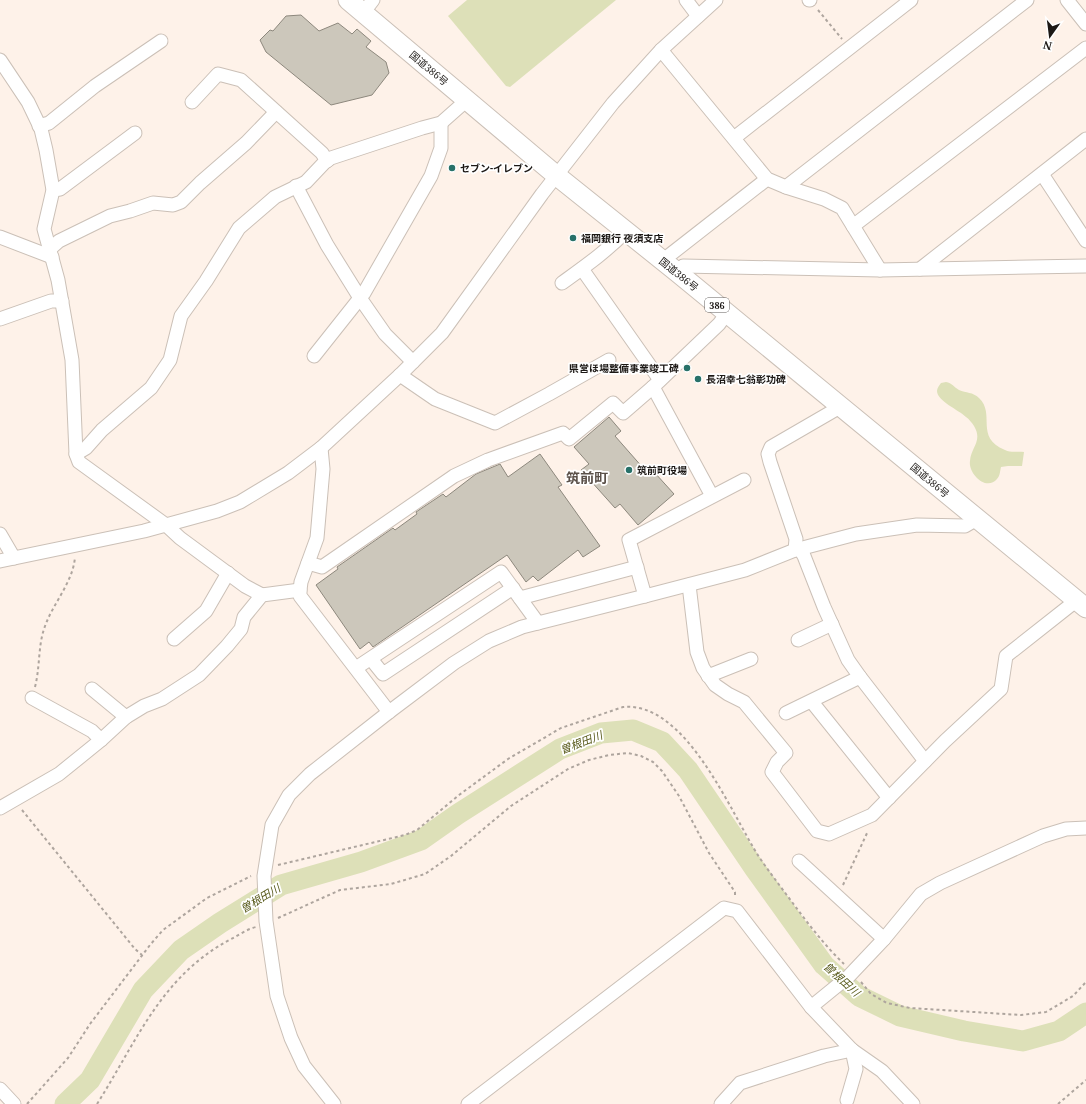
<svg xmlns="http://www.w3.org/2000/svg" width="1086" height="1104" font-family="'Noto Serif','Noto Sans JP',serif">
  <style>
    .water { fill: #dde0b8 }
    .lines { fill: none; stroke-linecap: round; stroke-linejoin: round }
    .river { stroke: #dde0b8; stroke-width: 21 }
    .building { fill: #ccc7bb; stroke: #8d887d }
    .minor-casing { stroke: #cbc0b7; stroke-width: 15 }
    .highway-casing { stroke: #cbc0b7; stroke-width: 21 }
    .path { stroke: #aea59e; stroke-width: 2; stroke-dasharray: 3 3; stroke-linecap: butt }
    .minor { stroke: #fff; stroke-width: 13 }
    .highway { stroke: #fff; stroke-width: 19 }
    .poi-dot { fill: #287169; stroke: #fff; stroke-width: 1.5 }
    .labels { text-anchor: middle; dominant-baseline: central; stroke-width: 3.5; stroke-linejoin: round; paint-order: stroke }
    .shield { fill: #fff; stroke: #605d5b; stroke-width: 1 }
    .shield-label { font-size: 9px; font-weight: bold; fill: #1c1815 }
    .street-label { font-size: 10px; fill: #1c1815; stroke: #fff }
    .poi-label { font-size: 10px; font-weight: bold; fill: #1c1815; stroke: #fff; text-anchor: start }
    .water-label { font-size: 11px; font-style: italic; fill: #585a1b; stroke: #fff }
    .district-label { font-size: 14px; font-weight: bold; fill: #5a5049; stroke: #fff }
  </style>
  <rect width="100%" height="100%" fill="#fef2e9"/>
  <!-- water -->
  <g class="water">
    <path d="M467,0H616L510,87L506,86L448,16Z"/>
    <path d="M946,382C952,383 954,387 959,390C966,393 973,392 979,398C996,414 974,437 1005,450C1011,453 1018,451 1024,452L1022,466H1008L1001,467C1000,471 1000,476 997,479C986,492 968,473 970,461C971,447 983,441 974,426C972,423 969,419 966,417C959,410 937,401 937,391C937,388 939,386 941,383Z"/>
  </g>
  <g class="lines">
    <!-- river -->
    <path class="river" d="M65,1104L90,1080L143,990L181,950L220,923L281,885L361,862L421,840L458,814L560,749L601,733L633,730L662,742L688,770L755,869L824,965L859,996L900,1016L964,1031L1023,1041L1059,1031L1086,1013"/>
  </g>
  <!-- building -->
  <g class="building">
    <path d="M301,15L319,31L338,23L352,34L357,29L371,41L366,47L386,62L389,73L372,95L331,105L266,52L260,40L270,30L273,31L286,16Z"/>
    <path d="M609,417L621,431L615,436L651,477L655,473L674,494L638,525L620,504L615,508L581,470L589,464L574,447Z"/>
    <path d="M540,454L562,485L558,487L600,546L583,557L578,550L538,581L533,576L526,582L507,555L373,647L369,642L360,649L316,585L338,569L337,567L393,528L395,530L417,514L416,512L443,494L446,497L476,474L500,464L508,477Z"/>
  </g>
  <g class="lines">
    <!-- minor casing -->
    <g class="minor-casing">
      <g id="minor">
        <path d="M686,0L698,16"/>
        <path d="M809,0H810"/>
        <path d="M1067,0L1086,24"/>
        <path d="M363,13L373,0"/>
        <path d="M661,50L767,179L786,187L824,199L842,208L880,270"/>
        <path d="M0,60L28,102L41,129L46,150L53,190L44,229L58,280L72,360L76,454L79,462L166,525L180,538L245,586L262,595"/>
        <path d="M192,102L218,74L241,80L322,153L327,161"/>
        <path d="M39,126L49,123L95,86L161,41"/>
        <path d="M734,138L911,0"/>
        <path d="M1042,174L1086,241"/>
        <path d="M296,186L327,245L360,298L385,334L413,362"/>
        <path d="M786,187L1027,0"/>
        <path d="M53,190L60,189L135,133"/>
        <path d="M853,226L1086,48"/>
        <path d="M0,237L52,257"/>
        <path d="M50,249L59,241L110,216L130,211L153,203L173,205L181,202L200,183L246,143L276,112"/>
        <path d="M662,261L767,179"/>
        <path d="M582,269L660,380"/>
        <path d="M920,269L1086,139"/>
        <path d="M677,272L683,266L880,270L1086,266"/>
        <path d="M562,283C584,267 607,251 626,231"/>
        <path d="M0,319L51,301H62"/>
        <path d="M314,356L364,293L431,176L441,148V123"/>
        <path d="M400,375L435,399L495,423L549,394L609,360"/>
        <path d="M321,448L323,469L317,538L301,582L300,590V596L389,712"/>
        <path d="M76,454L86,448L102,430L151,388L170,360L181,316L206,281L239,228L275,197L306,182L324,163L331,158L422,128L441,123L467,100"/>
        <path d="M712,496L653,387L719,324L727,313"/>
        <path d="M0,534L14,558"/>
        <path d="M800,549L804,556L824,607L848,660L860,677L925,761"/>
        <path d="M795,550L856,534L917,525L965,526L977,519"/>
        <path d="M0,561L144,531L217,511L240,502L288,473L321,448L400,375L442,333L542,194L613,103L661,50L716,0"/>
        <path d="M308,563L322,567L454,476L488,460L563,433L569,439L613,403L623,413L653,387"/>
        <path d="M689,585L697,652L703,668L715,685L728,694L744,702L786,753L777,762L772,772L817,831L829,834L872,815L945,741L1001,689L1006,656L1077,600"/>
        <path d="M645,596L629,540L744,480"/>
        <path d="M520,598L637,567"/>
        <path d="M174,639L206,611L228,573"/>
        <path d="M798,640L832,624"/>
        <path d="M371,659L383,674L513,588"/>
        <path d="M356,668L501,572L538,623"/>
        <path d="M708,676L751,659"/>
        <path d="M92,689L126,717"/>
        <path d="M32,698L92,731L101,740"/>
        <path d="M812,702L889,798"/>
        <path d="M786,713L860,677"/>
        <path d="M0,808L59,774L101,740L126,717L144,706L162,699L199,675L227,646L241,629L244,617L262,595L300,590"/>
        <path d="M799,861L884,939"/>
        <path d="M811,1007L849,976L884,939L921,894L940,883L1043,836L1066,829L1086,828"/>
        <path d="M0,1089L14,1104"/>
        <path d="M847,1100L856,1069L852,1050"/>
        <path d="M334,1104L304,1066L291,1038L277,996L266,921L264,876L272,825L289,795L310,774L389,712L454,663L489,641L522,627L645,596L745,570L795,550L796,539L770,462L768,454L771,447L840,407"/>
        <path d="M468,1104L724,908L737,911L811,1007L852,1050L882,1071L913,1104"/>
        <path d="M721,1104L740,1083L824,1056L852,1050"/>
      </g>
    </g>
    <!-- highway casing -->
    <g class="highway-casing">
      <path id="highway" d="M348,0L557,176L677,272L1086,608"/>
    </g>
    <!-- path -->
    <g class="path">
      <path d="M818,10L842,39"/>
      <path d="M35,687C40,668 38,647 44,629C52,604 73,583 75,557"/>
      <path d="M22,810L135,949L142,955"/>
      <path d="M278,865L405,835L417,830L459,795L508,759L561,728L623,707C686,701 731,813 759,857C768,870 777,882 786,894C804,918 822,943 844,964"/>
      <path d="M843,885L868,831"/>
      <path d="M278,918L340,890L391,884L425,874L451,856L511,806L568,769L589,760L609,755L628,753L641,756L653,762L662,771L679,796L709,853L735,892V898"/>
      <path d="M861,982L871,994L887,1003L910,1008L1021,1015L1046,1012L1073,996L1086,982"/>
      <path d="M27,1104L68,1058L90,1024L150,945L163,930L207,898L251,876"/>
      <path d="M97,1104C137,1041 161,976 231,939C239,935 247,929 256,927"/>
      <path d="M1058,1104L1086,1080"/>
    </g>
    <!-- minor -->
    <use href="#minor" class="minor"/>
    <!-- highway -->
    <use href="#highway" class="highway"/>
  </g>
  <!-- markers -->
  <g class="poi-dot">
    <circle cx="452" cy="168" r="4"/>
    <circle cx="573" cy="238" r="4"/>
    <circle cx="687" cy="368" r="4"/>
    <circle cx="698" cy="379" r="4"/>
    <circle cx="629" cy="470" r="4"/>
  </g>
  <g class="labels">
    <!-- shield labels -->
    <rect class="shield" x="705" y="298" width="24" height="14" rx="3"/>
    <g class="shield-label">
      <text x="717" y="305">386</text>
    </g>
    <!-- street labels -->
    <g class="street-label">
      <text transform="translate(429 68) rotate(40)">国道386号</text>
      <text transform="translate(679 274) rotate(39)">国道386号</text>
      <text transform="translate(930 480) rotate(40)">国道386号</text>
    </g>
    <!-- poi labels -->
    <g class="poi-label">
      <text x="460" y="168">セブン-イレブン</text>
      <text x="581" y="238">福岡銀行 夜須支店</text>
      <text x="679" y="368" text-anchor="end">県営ほ場整備事業竣工碑</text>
      <text x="706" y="379">長沼幸七翁彰功碑</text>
      <text x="637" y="470">筑前町役場</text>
    </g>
    <!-- water labels -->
    <g class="water-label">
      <text transform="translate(581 742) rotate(-21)">曽根田川</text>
      <text transform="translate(260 898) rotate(-31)">曽根田川</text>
      <text transform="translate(842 979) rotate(42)">曽根田川</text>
    </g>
    <!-- district labels -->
    <g class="district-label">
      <text x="587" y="477">筑前町</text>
    </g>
  </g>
  <!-- north arrow -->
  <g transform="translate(1050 36) rotate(194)" stroke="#ffffff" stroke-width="3" paint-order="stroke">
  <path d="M0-3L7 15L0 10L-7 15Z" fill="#1c1815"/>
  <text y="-6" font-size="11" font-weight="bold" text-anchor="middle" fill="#1c1815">N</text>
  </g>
</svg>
